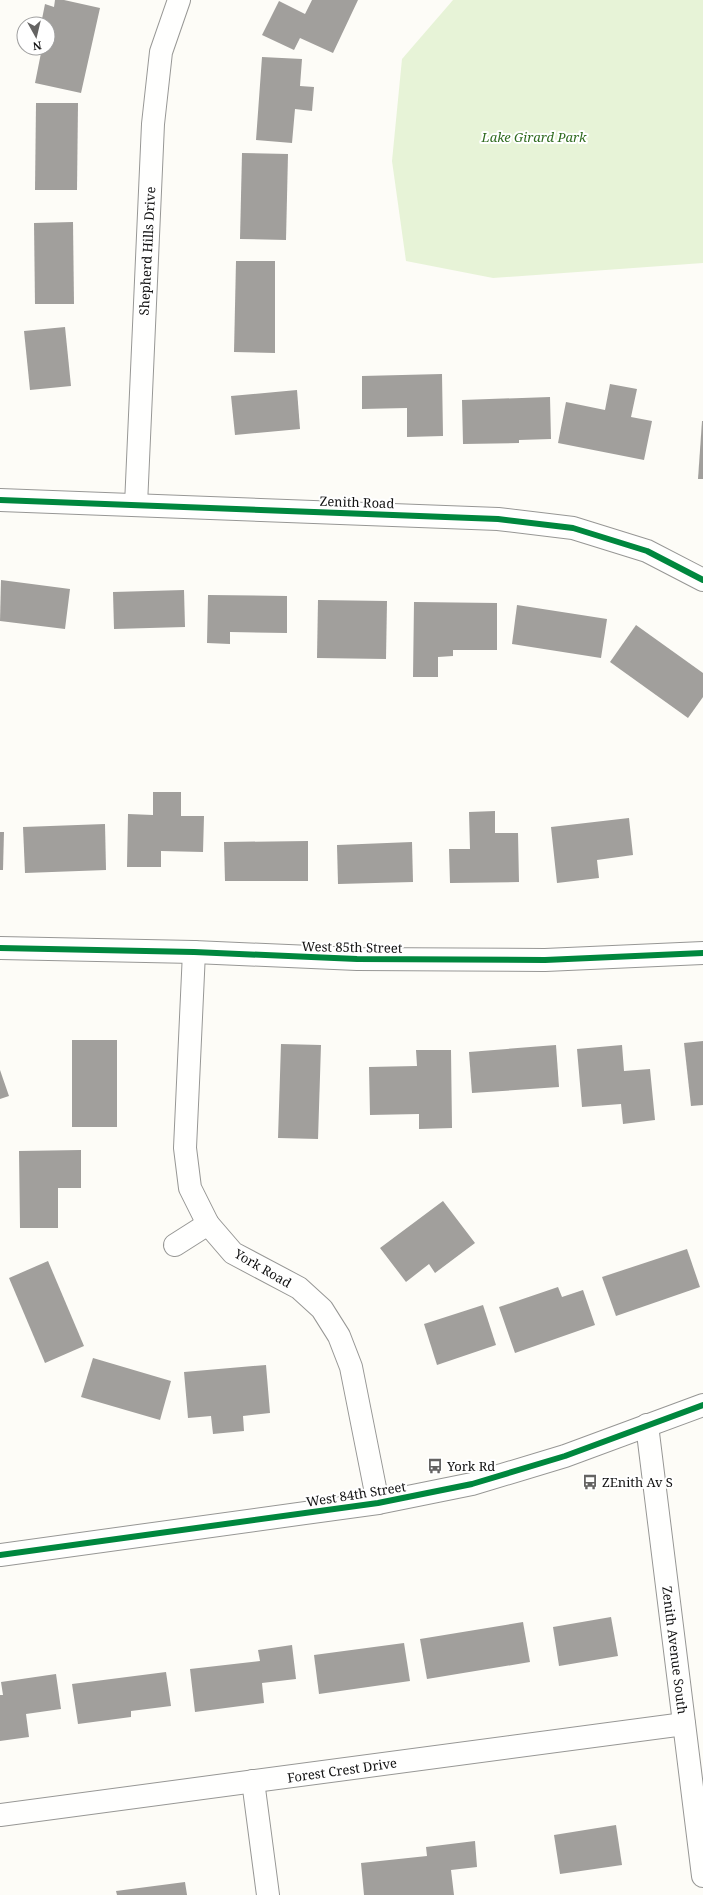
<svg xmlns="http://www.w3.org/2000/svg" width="703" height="1895" font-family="'Noto Serif',serif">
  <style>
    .green { fill: #e7f3d7 }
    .building { fill: #a19f9c }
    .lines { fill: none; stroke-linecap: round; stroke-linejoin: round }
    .minor-casing { stroke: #979795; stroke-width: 24 }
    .tertiary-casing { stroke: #979795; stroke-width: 24 }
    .minor { stroke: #fffffe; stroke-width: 22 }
    .tertiary { stroke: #fffffe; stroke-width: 22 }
    .cycleway-casing { stroke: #fff; stroke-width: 8 }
    .cycleway { stroke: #00873e; stroke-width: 6 }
    .labels { text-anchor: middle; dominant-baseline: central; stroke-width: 4; stroke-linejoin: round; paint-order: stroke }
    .park-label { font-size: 13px; font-style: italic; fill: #2f6b1f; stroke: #fff }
    .street-label { font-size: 13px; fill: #111; stroke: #fff }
    .poi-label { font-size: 13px; fill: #111; stroke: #fff; text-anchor: start }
  </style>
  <rect width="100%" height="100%" fill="#fdfcf7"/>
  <!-- green -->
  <path class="green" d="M453,0H703V263L493,278L406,261L392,161L402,59Z"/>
  <!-- building -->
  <g class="building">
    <path d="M55,0H64L100,8L81,93L35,83L42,48H48V24H41L45,4L54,7Z"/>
    <path d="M312,0H358L333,53L300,38L294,50L262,35L279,1L305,14Z"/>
    <path d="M262,57L302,59L300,86L314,87L312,111L295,109L292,143L256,140Z"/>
    <path d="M36,103H78L77,190H35Z"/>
    <path d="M242,153L288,154L286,240L240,239Z"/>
    <path d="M73,222L74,304H35L34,223Z"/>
    <path d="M236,261H275V353L234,352Z"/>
    <path d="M65,327L71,386L30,390L24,331Z"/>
    <path d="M442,374L443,436L407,437V408L362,409V376Z"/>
    <path d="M610,384L637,389L631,417L652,421L644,460L558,443L566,402L605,410Z"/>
    <path d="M297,390L300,429L235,435L231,396Z"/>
    <path d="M550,397L551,439L519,440V443L463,444L462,400Z"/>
    <path d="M702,421H703V479H698Z"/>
    <path d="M1,580L70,589L65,629L0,621Z"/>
    <path d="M184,590L185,627L114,629L113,592Z"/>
    <path d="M208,595L287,596V633L230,632V644L207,643Z"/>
    <path d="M318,600L387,601L386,659L317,658Z"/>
    <path d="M414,602L497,603V650H453V656L438,657V677H413Z"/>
    <path d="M517,605L607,619L601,658L512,644Z"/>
    <path d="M636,625L703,673V697L688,718L610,662Z"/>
    <path d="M153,792H181V816H204L203,852L161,851V867H127L128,814L153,815Z"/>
    <path d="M495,811V833H518L519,882L450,883L449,849H470L469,812Z"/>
    <path d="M629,818L633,855L597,860L599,878L557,883L551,827Z"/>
    <path d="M105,824L106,870L25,873L23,827Z"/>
    <path d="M0,832H4L3,870H0Z"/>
    <path d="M308,841V881H225L224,842Z"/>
    <path d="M412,842L413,882L338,884L337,845Z"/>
    <rect x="72" y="1040" width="45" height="87"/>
    <path d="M703,1041V1105L691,1106L684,1043Z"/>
    <path d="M281,1044L321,1045L318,1139L278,1138Z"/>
    <path d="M556,1045L559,1087L472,1093L469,1052Z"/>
    <path d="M622,1045L624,1071L650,1069L655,1120L623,1124L621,1104L582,1107L577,1049Z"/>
    <path d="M416,1050H451L452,1128L419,1129V1114L370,1115L369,1067L417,1066Z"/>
    <path d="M0,1070L9,1096L0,1099Z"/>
    <path d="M81,1150V1188H58V1228H20L19,1151Z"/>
    <path d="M443,1201L475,1243L435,1273L429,1264L406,1282L380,1248Z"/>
    <path d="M687,1249L700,1287L616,1316L602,1277Z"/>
    <path d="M48,1261L84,1346L45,1363L9,1278Z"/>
    <path d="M558,1287L562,1297L583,1290L595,1325L515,1353L499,1307Z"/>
    <path d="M483,1305L496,1345L437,1365L424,1324Z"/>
    <path d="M93,1358L171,1381L160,1420L81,1397Z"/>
    <path d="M266,1365L270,1413L243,1416L244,1431L213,1434L211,1416L188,1418L184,1372Z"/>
    <path d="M611,1617L618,1656L559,1666L553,1627Z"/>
    <path d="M523,1622L530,1662L427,1679L420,1639Z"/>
    <path d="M404,1643L410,1681L319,1694L314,1655Z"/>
    <path d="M292,1645L296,1679L262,1683L264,1703L195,1712L190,1669L260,1661L258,1650Z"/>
    <path d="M166,1672L171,1706L131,1711V1717L78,1724L72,1684Z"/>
    <path d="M56,1674L61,1709L26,1714L29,1737L0,1741V1695H3L1,1682Z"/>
    <path d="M616,1825L622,1865L560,1874L554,1835Z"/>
    <path d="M475,1841L477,1867L451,1870L454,1895H364L361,1863L427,1856L426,1847Z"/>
    <path d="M185,1882L187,1895H117L116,1891Z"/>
  </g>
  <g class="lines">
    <!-- minor casing -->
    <g class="minor-casing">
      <g id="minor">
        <path d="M0,500L498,519L573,528L647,551L703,580"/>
        <path d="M136,505L153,124L161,52L179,0"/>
        <path d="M0,948L194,952L357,959L545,960L703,953"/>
        <path d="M194,952L185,1148L190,1188L208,1224L233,1253L299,1288L322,1309L339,1336L351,1367L378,1503"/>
        <path d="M175,1245L208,1224"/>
        <path d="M647,1425L703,1876"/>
        <path d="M253,1781L268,1895"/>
        <path d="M0,1815L684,1724"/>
      </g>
    </g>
    <!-- tertiary casing -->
    <g class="tertiary-casing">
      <path id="tertiary" d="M0,1555L378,1503L472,1484L565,1456L703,1405"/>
    </g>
    <!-- minor -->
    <use href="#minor" class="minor"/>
    <!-- tertiary -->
    <use href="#tertiary" class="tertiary"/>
    <!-- cycleway casing -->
    <g class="cycleway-casing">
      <g id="cycleway">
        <path d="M0,500L498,519L573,528L647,551L703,580"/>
        <path d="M0,948L194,952L357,959L545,960L703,953"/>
        <path d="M0,1555L378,1503L472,1484L565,1456L703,1405"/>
      </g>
    </g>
    <!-- cycleway -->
    <use href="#cycleway" class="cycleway"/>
  </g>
  <!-- icons -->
  <defs>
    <g id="bus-bare" transform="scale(1.2)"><path d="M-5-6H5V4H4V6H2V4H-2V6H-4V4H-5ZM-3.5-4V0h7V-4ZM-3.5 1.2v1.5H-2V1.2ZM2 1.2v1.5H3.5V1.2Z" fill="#646362" stroke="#fff" stroke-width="2.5" paint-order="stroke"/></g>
  </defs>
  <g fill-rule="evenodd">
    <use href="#bus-bare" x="435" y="1466"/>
    <use href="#bus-bare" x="590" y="1482"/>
  </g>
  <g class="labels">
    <!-- park labels -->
    <g class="park-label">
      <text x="534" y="137">Lake Girard Park</text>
    </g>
    <!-- street labels -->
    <g class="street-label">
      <text transform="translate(147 251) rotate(-87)">Shepherd Hills Drive</text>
      <text transform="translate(357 502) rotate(2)">Zenith Road</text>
      <text transform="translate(352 947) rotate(1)">West 85th Street</text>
      <text transform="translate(263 1268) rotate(30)">York Road</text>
      <text transform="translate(356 1494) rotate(-9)">West 84th Street</text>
      <text transform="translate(675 1650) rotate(83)">Zenith Avenue South</text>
      <text transform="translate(342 1770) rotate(-8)">Forest Crest Drive</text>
    </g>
    <!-- poi labels -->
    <g class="poi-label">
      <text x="447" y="1466">York Rd</text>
      <text x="602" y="1482">ZEnith Av S</text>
    </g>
  </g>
  <!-- north arrow -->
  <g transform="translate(36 36) rotate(172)"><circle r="19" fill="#ffffff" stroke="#a0a0a0"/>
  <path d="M0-3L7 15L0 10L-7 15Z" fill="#646362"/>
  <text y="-6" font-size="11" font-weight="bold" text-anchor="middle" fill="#111111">N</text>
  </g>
</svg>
